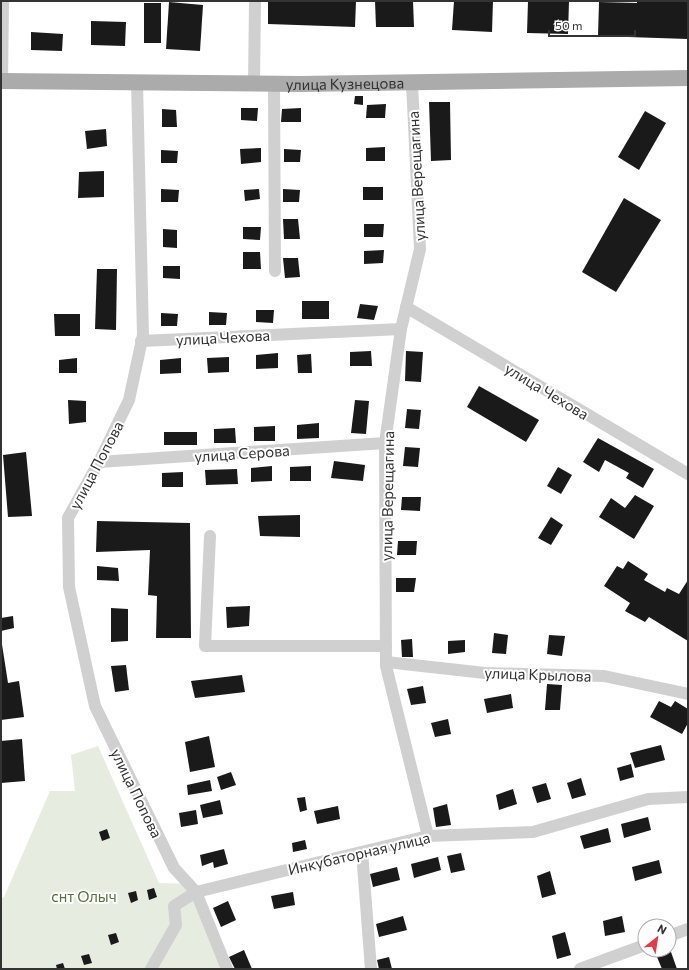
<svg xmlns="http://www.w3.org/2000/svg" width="689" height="970" font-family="Commissioner,sans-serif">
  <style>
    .green { fill: #e6ecdf }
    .building { fill: #1a1a1a }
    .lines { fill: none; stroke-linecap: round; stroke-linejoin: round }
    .minor { stroke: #d0d0d0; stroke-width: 12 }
    .major { stroke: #ababab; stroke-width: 16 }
    .labels { text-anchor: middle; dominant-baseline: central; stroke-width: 4; stroke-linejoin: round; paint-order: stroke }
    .street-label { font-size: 15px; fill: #333; stroke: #fff }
    .park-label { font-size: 15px; fill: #56703f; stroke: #fff }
  </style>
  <rect width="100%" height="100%" fill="#fff"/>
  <!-- green -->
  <path class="green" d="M98,746L159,883L193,884L223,969H1V898L4,897L50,791H75L71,755Z"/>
  <!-- building -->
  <g class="building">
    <path d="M268,1H356L355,27L268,24Z"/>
    <path d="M375,1H413L414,27H376Z"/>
    <path d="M454,1H493L492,32L452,30Z"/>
    <path d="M528,1H569L568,34L527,33Z"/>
    <path d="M637,1H688V39L598,36L599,2L637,3Z"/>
    <path d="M169,2L203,5L200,51L166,49Z"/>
    <rect x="144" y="3" width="17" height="40"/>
    <path d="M91,21L126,22L125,46L91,45Z"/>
    <path d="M31,32L63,34L62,51L31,50Z"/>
    <path d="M355,96H363V105L354,104Z"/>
    <path d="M429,102H450L451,160L431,161Z"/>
    <path d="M386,104L385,118H366L367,105Z"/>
    <path d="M241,108H258L257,121L241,120Z"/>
    <path d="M301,108V122H281L282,109Z"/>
    <path d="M162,109L176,110L177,127H162Z"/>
    <path d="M645,111L666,123L639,170L618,157Z"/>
    <path d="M106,129L107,146L87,149L85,131Z"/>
    <path d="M385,147V161H366V148Z"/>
    <path d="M261,148V162L241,164L240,149Z"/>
    <path d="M284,149L301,150L300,162H284Z"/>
    <path d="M161,150L178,151L177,163H161Z"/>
    <path d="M104,171V197L78,198L79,172Z"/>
    <rect x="363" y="187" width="20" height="13"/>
    <path d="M161,189L179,190L178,202H161Z"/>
    <path d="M259,189L260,199L245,201L244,190Z"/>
    <path d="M283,189L300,190L299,202H283Z"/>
    <path d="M624,198L661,220L616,292L582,272Z"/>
    <path d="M283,219H298L300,239H284Z"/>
    <path d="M364,224H384L383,237H364Z"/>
    <path d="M243,227H261L260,240L243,239Z"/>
    <path d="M163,229L177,230V248L163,247Z"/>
    <path d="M384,250L383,263L364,264V251Z"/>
    <path d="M243,252H260L261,269H243Z"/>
    <path d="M283,258H298L300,277L285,278Z"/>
    <path d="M163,266H180V279L163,278Z"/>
    <path d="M97,269H117L116,330L95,329Z"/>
    <rect x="302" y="301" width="27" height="18"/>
    <path d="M360,304L378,306L374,320L357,318Z"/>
    <path d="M256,310H274L273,323L256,322Z"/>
    <path d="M209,312L227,313L226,325H209Z"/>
    <path d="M161,313L178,314L177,326H161Z"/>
    <path d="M54,314H80V336H55Z"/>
    <path d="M371,351L372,366H350V352Z"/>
    <path d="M406,351L423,352L421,382L405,381Z"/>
    <path d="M278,353V368L256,369V355Z"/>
    <path d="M311,354L312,373H298L297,355Z"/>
    <path d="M229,357V372L208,373L207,358Z"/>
    <path d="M77,358V373H59V360Z"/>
    <path d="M181,358V373L160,374V360Z"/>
    <path d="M479,386L539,420L526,442L467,407Z"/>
    <path d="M68,400L86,401V422L69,424Z"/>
    <path d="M355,400L369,401L366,434L351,433Z"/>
    <path d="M407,409L421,410L419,429L405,428Z"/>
    <path d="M319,423V438L297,439V425Z"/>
    <path d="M275,426V441H254V427Z"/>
    <path d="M235,428L236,443H214V429Z"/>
    <rect x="164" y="432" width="33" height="13"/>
    <path d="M598,438L654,469L643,488L626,478L629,473L605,460L599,472L583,462Z"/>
    <path d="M405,447L420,448L418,467L403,466Z"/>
    <path d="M26,452L32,516L8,517L3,455Z"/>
    <path d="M334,461L365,465L363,481L331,478Z"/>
    <path d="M272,466V481L251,482V468Z"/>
    <path d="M311,466V481H290V467Z"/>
    <path d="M558,467L572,475L561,494L547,486Z"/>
    <path d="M237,469L238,484L206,485L205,470Z"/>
    <path d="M183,472V487H162V473Z"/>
    <path d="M635,495L654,506L634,539L599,517L611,498L625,508Z"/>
    <path d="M402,497H421L420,511L401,510Z"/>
    <path d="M300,515V537L260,536L258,516Z"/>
    <path d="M551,517L563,525L551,545L538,538Z"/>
    <path d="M97,521L190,523L191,638H156L157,596L148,595L150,550L96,552Z"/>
    <path d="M398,541H417L416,555H397Z"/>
    <path d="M628,561L648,574L644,580L665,592L667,588L679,594L688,580V641L649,617L645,622L625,611L630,603L604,586L617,566L623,569Z"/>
    <path d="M97,566L118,568L119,581L97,580Z"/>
    <path d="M396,578H416L414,592H396Z"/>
    <path d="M250,606L249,626L227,628L226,607Z"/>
    <path d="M111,608L128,609V641L111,642Z"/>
    <path d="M13,616L14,628L1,631V618Z"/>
    <path d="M494,633L508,635L506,654L492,653Z"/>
    <path d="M549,635L565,636L562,656L547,654Z"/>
    <path d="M1,638L8,683L19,681L24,717L1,720Z"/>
    <path d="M412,639L413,657H402L401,640Z"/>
    <path d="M465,640V652L448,654V641Z"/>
    <path d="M126,665L129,690L115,692L111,666Z"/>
    <path d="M242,675L245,692L195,698L191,681Z"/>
    <path d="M547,684L562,685L560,710H545Z"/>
    <path d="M423,686L426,703L411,705L407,689Z"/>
    <path d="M511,694L513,708L487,713L484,699Z"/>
    <path d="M659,701L671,707L675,701L688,709V723L682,734L650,717Z"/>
    <path d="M448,719L451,734L435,737L431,723Z"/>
    <path d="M209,736L215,767L190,772L185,742Z"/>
    <path d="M22,739L25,781L1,783V741Z"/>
    <path d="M661,745L665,760L635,768L630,753Z"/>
    <path d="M631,764L634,777L620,781L617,768Z"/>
    <path d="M231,772L236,785L221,790L217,777Z"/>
    <path d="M581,778L586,795L572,799L567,783Z"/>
    <path d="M210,780L212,791L188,795L187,785Z"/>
    <path d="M546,783L551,799L537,803L532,787Z"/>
    <path d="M513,789L517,804L499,810L496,795Z"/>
    <path d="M305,797L307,810L300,812L297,798Z"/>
    <path d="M220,800L223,814L203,818L200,805Z"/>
    <path d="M447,804L451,825L436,827L433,808Z"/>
    <path d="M338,806L340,819L317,824L314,811Z"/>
    <path d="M196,810L198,824L181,827L179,813Z"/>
    <path d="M648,817L651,830L624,838L621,824Z"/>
    <path d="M608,828L611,842L584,849L580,836Z"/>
    <path d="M107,829L110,838L102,841L99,832Z"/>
    <path d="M305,840L307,849L293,852L292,843Z"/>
    <path d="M224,849L228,864L214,868L213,862L202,866L200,855Z"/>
    <path d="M461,853L465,870L451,873L447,856Z"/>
    <path d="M438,857L441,870L414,878L411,864Z"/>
    <path d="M659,860L662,873L635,881L632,867Z"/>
    <path d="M397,867L400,880L373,887L370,874Z"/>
    <path d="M550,871L556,894L542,898L537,876Z"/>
    <path d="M154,888L157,897L149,900L147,890Z"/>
    <path d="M136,891L138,900L131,903L128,893Z"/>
    <path d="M293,892L295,905L274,909L271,896Z"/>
    <path d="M228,901L236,920L221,927L213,908Z"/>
    <path d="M403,916L407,930L379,937L376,924Z"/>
    <path d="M622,916L625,932L605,936L603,921Z"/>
    <path d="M565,932L571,955L557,959L552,936Z"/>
    <path d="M116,933L119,942L111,945L108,935Z"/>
    <path d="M244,950L252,969H235L229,957Z"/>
    <path d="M671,952L677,969H662L657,957Z"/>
    <path d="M89,954L92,963L84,965L81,956Z"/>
    <path d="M389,957L392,969H379L377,960Z"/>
    <path d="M63,963L65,969H57L56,965Z"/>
  </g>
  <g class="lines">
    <!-- minor -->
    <g class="minor">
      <path d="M2,81L3,1"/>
      <path d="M137,83L143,335L129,400L99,462L68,518L69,587L95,706L174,868L196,892L227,969"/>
      <path d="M412,83L420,249L401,329L385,443L386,666L428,836"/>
      <path d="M254,84L255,1"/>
      <path d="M274,84L275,271"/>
      <path d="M406,307L688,474"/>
      <path d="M141,341L401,329"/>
      <path d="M99,462L385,443"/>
      <path d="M210,536L205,646H386"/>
      <path d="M386,662L485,673L604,676L688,694"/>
      <path d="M362,852L371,969"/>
      <path d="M669,936L688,929"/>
      <path d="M151,969L176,925L174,906L196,892L428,836L533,832L648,799L688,797"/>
      <path d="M580,969L645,945"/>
    </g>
    <!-- major -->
    <path class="major" id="s1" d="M1,81L300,84L688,78"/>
  </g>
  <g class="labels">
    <!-- street labels -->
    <g class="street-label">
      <text stroke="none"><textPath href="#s1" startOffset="344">улица Кузнецова</textPath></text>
      <text transform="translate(416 176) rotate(-93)">улица Верещагина</text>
      <text transform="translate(223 337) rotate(-3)">улица Чехова</text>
      <text transform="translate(547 391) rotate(31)">улица Чехова</text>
      <text transform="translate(242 453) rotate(-4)">улица Серова</text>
      <text transform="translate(96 465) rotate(-62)">улица Попова</text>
      <text transform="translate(387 496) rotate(-89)">улица Верещагина</text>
      <text transform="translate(538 674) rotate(2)">улица Крылова</text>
      <text transform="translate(137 793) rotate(64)">улица Попова</text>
      <text transform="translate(359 853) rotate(-13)">Инкубаторная улица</text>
    </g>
    <!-- park labels -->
    <g class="park-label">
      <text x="84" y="896">снт Олыч</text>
    </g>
  </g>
  <!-- border -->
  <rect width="689" height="970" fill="none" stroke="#333333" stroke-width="4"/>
  <!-- north arrow -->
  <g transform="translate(657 938) rotate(30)"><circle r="19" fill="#ffffff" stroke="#adadad"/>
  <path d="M0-3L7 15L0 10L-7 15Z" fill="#e63946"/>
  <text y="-6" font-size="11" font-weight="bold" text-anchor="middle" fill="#333333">N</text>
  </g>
  <!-- scale -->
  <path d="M549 30v6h86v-6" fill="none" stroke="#333333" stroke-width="2"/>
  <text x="555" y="30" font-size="12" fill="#333333" stroke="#ffffff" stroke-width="3" paint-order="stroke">50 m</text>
</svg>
